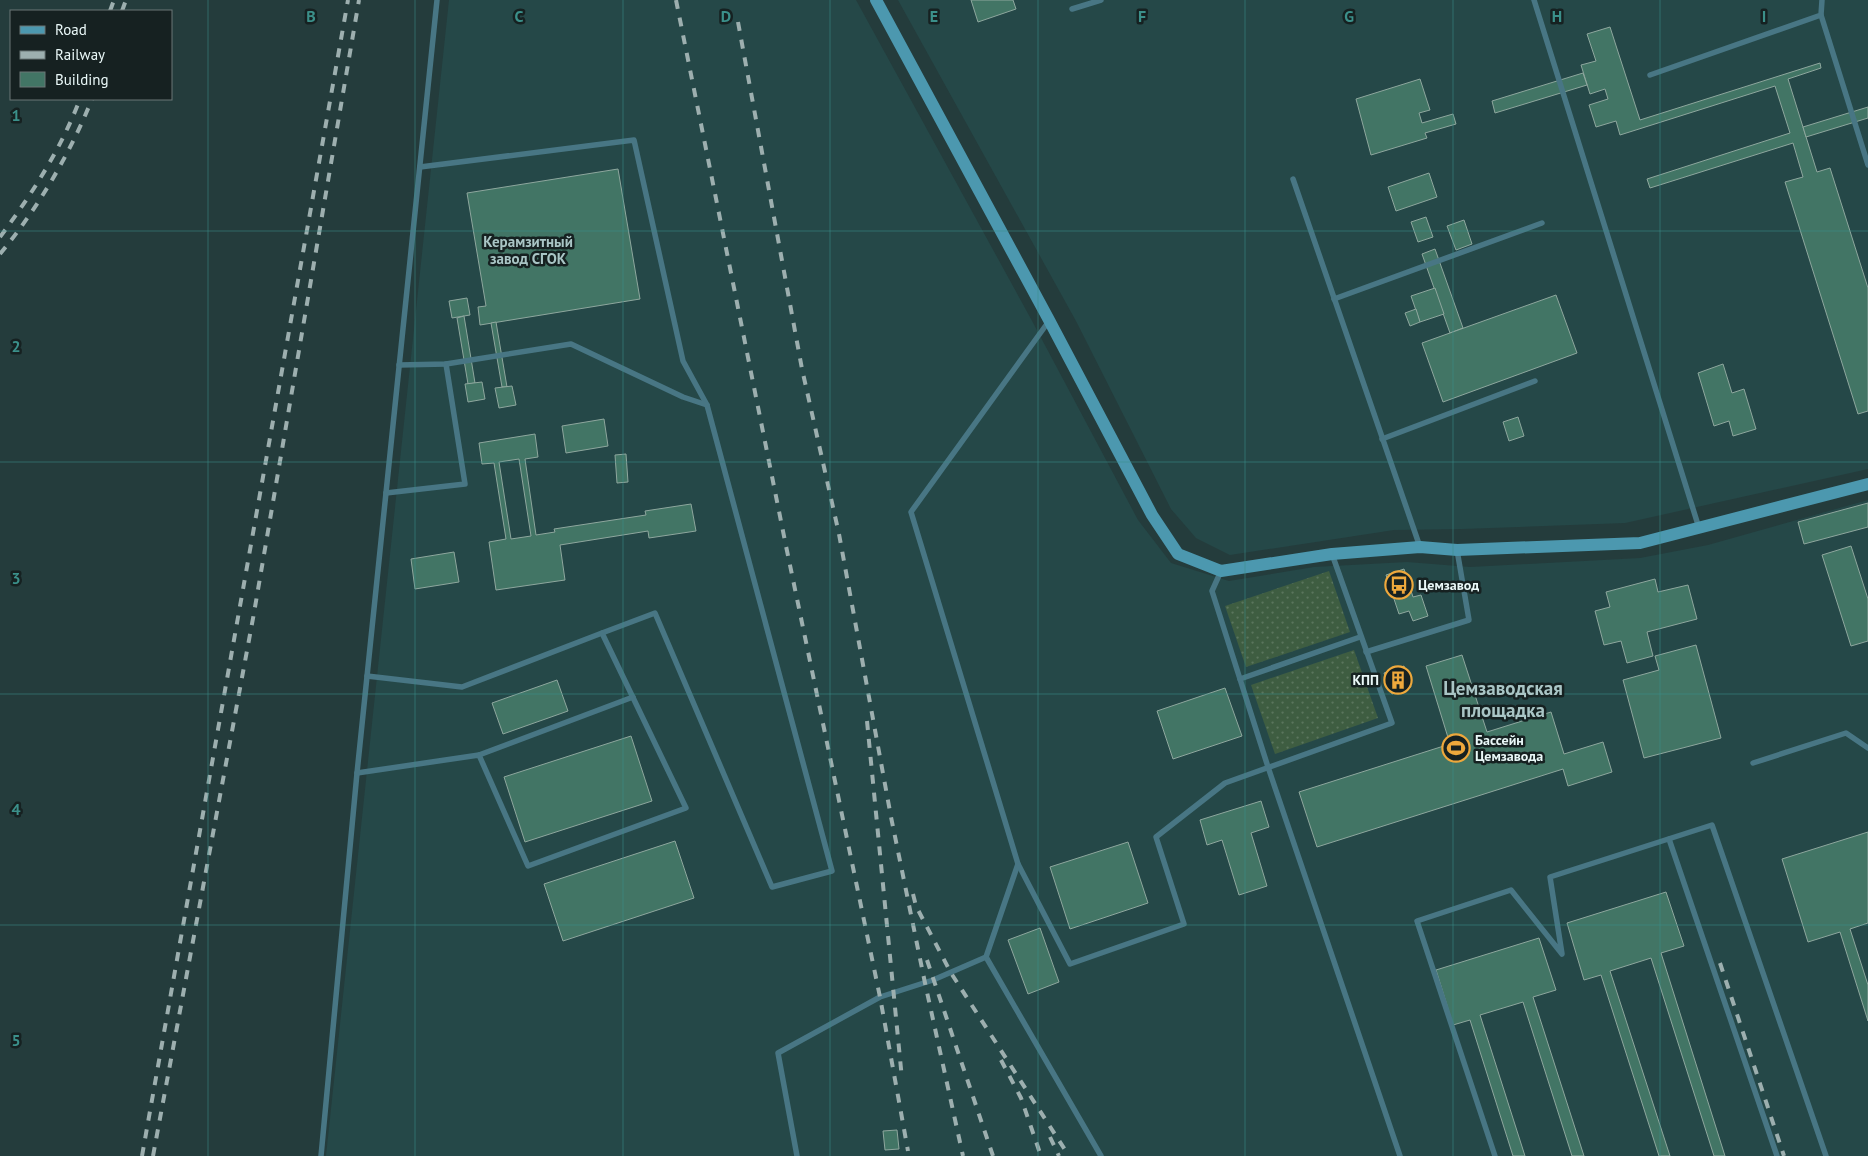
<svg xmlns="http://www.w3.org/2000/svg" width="1868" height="1156" font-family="'PT Sans',sans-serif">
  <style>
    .built { fill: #254848 }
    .grass { fill: url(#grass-dots) }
    .building { fill: #427565; stroke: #8ea79e; fill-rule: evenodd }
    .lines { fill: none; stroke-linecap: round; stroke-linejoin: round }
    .lane { stroke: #487684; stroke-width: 5.5 }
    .secondary { stroke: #4c98af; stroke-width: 12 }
    .rail { stroke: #9dafaf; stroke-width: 4; stroke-dasharray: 9 9; stroke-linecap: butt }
    .grid { fill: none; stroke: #3b908a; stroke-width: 1; stroke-opacity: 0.55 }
    .labels { text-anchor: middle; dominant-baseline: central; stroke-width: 5; stroke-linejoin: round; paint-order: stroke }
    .poi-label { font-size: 14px; font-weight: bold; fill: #eaf8f8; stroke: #162121; text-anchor: start }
    .neighbourhood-label { font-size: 15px; font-weight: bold; fill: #a9c5c5; stroke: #162121 }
    .district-label { font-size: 19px; font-weight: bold; fill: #a9c5c5; stroke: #162121 }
    .grid-label { font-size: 16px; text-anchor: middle; font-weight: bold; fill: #3b908a; stroke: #162121; stroke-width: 5; stroke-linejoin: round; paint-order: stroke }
  </style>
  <defs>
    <pattern id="grass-dots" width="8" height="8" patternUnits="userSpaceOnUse" patternTransform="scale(1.25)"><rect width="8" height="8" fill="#3e5d41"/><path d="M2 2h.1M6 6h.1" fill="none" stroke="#5a755d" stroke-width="1.8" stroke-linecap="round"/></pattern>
  </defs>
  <rect width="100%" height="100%" fill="#243c3c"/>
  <!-- built -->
  <g class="built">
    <path d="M449,0H856L1031,319L1138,520L1171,563L1229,581L1314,567L1407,562L1470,567L1640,558L1708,545L1868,500V1156H326Z"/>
    <path d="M898,0H1868V469L1625,523L1462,529L1394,530L1230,555L1196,538L1171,509L1076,321Z"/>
  </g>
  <!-- grass -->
  <g class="grass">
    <path d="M1329,571L1350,632L1246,667L1225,606Z"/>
    <path d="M1354,650L1378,718L1275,754L1251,685Z"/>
  </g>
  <!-- building -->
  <g class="building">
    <path d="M971,0H1013L1016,9L978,22Z"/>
    <path d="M1610,27L1640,120L1820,63L1821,68L1788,79L1817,172L1830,168L1868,288V411L1858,414L1785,182L1803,177L1793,143L1650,188L1647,179L1790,133L1775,86L1620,135L1616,121L1596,127L1589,105L1608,99L1605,89L1590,94L1581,65L1596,61L1587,34Z"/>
    <path d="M1583,73L1587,85L1495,113L1492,101Z"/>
    <path d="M1420,79L1430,110L1419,113L1422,123L1453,114L1456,124L1425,133L1427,138L1371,155L1356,99Z"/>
    <path d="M1868,107V118L1806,137L1803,127Z"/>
    <path d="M618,169L640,299L480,325L478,307L486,306L467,193Z"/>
    <path d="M1429,173L1437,197L1396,211L1388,187Z"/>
    <path d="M1426,217L1433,237L1418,242L1411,222Z"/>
    <path d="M1464,220L1472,244L1456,250L1447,226Z"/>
    <path d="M1435,249L1463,328L1450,333L1422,254Z"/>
    <path d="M1435,288L1444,314L1420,322L1411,296Z"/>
    <path d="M1556,295L1577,353L1443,402L1422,343Z"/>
    <path d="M467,298L470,315L452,318L449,301Z"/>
    <path d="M1416,309L1420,322L1410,326L1405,313Z"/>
    <path d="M464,316L475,383L468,384L457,318Z"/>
    <path d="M496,322L507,387H502L491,323Z"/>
    <path d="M1723,364L1732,393L1744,389L1756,429L1733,436L1729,421L1714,426L1698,373Z"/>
    <path d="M482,382L485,399L468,402L465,384Z"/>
    <path d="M512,386L516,405L499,408L495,388Z"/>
    <path d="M1518,417L1524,436L1509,441L1503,422Z"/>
    <path d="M604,419L608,446L566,453L562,426Z"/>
    <path d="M535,434L538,457L525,459L536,535L555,532L554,529L646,515L645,511L691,504L696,531L649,538L648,531L560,545L565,580L496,590L489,542L506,539L494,463L482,464L479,443ZM519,459L531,536L511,539L499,462Z"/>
    <path d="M626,454L628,482L617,483L615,455Z"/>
    <path d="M1868,503V527L1804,544L1798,522Z"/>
    <path d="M1851,546L1868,599V641L1851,646L1822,555Z"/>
    <path d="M454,552L459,582L415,589L411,559Z"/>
    <path d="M1404,569L1413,597L1421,595L1428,616L1413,621L1409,611L1399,614L1386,575Z"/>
    <path d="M1655,579L1658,592L1688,585L1697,619L1647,632L1653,656L1627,663L1621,641L1604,645L1595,611L1610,607L1606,592Z"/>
    <path d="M1696,645L1721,738L1644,758L1623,680L1659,670L1655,656Z"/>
    <path d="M1462,655L1487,732L1551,712L1564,754L1603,742L1612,772L1568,786L1563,769L1317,847L1299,792L1450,744L1426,666Z"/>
    <path d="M1404,666L1411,687L1392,694L1384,673Z"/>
    <path d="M557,680L568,711L503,734L492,703Z"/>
    <path d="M1225,688L1242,736L1173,759L1157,711Z"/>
    <path d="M631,736L652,801L525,842L504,777Z"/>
    <path d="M1261,801L1269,827L1251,833L1267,886L1239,895L1222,840L1207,845L1200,820Z"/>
    <path d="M1868,832V923L1850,929L1868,985V1021L1840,932L1808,942L1782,859Z"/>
    <path d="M675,841L694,898L563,941L544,884Z"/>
    <path d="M1128,842L1148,903L1070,929L1050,867Z"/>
    <path d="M1666,892L1684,946L1661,953L1725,1156H1714L1651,958L1610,971L1670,1156H1659L1601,975L1584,980L1567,923Z"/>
    <path d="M1040,928L1059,982L1028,994L1008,940Z"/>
    <path d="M1539,938L1556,990L1533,997L1584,1156H1572L1523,1002L1480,1015L1525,1156H1513L1470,1020L1453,1025L1436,970Z"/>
    <path d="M897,1130L899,1149L885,1150L883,1131Z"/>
  </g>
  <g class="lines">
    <!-- lane -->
    <g class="lane">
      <path d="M1534,0L1699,528"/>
      <path d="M1072,9L1101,0"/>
      <path d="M1821,15L1868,165"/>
      <path d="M1650,75L1821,15L1822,0"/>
      <path d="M420,167L634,140L683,361L707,405L832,871L772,887L655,613L602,633"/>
      <path d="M1293,179L1420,547"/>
      <path d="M1334,299L1542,223"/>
      <path d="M399,365L446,364L571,344L683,397L707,405"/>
      <path d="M1382,439L1535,381"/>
      <path d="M386,493L465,484L446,364"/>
      <path d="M1221,571L1212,591L1268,767L1400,1156"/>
      <path d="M1366,652L1469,620L1457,550"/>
      <path d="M1240,679L1360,637"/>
      <path d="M479,755L633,697"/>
      <path d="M1753,763L1846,733L1868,748"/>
      <path d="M357,773L479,755L528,866L686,808L602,633L462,687L367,676"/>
      <path d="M1669,839L1777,1156"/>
      <path d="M1018,864L1070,964L1184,924L1156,837L1225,783L1392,723L1332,554"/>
      <path d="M986,957L1101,1156"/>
      <path d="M321,1156L357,773L437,0"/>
      <path d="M797,1156L778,1053L880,997L933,980L986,957L1018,864L911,512L1049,321"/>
      <path d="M1495,1156L1417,921L1511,890L1562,954L1550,877L1712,825L1826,1156"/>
    </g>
    <!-- secondary -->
    <path class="secondary" d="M876,0L1049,320L1152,515L1178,554L1221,571L1332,554L1420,547L1457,550L1640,543L1868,484"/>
    <!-- rail -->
    <g class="rail">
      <path d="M676,0L786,546L880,997L908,1151"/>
      <path d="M110,11L114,0"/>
      <path d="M122,11L126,0"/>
      <path d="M738,22L802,369L839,534L891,817L925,983L963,1156"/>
      <path d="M0,237C32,194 61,149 80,99"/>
      <path d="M0,254C38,208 70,154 92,99"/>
      <path d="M867,721L902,1079"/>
      <path d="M913,894L916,906L951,973L1069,1156"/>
      <path d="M927,960L993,1156"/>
      <path d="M1720,963L1784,1156"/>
      <path d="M1001,1060L1021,1098L1041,1156"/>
      <path d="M1050,1137L1059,1156"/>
      <path d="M142,1156L348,0"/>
      <path d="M153,1156L254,613L359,0"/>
    </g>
  </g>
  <!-- grid -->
  <path class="grid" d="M208,0V1156M415,0V1156M623,0V1156M830,0V1156M1038,0V1156M1245,0V1156M1453,0V1156M1660,0V1156M0,231H1868M0,462H1868M0,694H1868M0,925H1868"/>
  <!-- icons -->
  <defs>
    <g id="bus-ring" transform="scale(1.4375)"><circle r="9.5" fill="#162121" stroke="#eea83c" stroke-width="1.5"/><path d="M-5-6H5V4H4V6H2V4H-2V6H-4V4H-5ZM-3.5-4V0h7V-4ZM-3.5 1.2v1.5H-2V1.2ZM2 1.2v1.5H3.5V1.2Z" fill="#eea83c"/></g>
    <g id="building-ring" transform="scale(1.4375)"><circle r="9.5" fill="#162121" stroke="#eea83c" stroke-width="1.5"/><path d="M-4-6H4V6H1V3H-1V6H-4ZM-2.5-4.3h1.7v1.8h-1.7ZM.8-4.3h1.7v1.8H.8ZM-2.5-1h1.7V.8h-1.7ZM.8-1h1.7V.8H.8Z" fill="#eea83c"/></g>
    <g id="stadium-ring" transform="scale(1.4375)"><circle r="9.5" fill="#162121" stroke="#eea83c" stroke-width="1.5"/><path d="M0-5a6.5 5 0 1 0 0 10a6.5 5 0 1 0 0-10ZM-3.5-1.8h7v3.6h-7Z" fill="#eea83c"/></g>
  </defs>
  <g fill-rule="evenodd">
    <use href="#bus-ring" x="1399" y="585"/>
    <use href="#building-ring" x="1398" y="680"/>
    <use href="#stadium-ring" x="1456" y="748"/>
  </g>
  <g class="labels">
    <!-- poi labels -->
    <g class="poi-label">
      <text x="1418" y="585">Цемзавод</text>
      <text x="1379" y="680" text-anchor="end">КПП</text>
      <text x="1475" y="740">Бассейн<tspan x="1475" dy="16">Цемзавода</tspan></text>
    </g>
    <!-- neighbourhood labels -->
    <g class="neighbourhood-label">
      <text x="528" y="241">Керамзитный<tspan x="528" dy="17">завод СГОК</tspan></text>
    </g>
    <!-- district labels -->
    <g class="district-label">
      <text x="1503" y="688">Цемзаводская<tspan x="1503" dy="22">площадка</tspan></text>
    </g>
  </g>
  <g class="grid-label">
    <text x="311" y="22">B</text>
    <text x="519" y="22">C</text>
    <text x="726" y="22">D</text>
    <text x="934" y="22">E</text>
    <text x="1142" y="22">F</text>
    <text x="1349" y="22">G</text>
    <text x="1557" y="22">H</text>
    <text x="1764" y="22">I</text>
    <text x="16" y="121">1</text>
    <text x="16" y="352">2</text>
    <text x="16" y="584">3</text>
    <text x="16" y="815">4</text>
    <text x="16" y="1046">5</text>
  </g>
  <!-- legend -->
  <rect x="10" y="10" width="162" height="90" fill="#162121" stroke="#6b7777"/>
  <rect x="20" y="26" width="25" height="8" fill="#4c98af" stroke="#6b7777"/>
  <text x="55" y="35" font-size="15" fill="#eaf8f8">Road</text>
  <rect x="20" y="51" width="25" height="8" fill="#9dafaf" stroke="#6b7777"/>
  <text x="55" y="60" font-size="15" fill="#eaf8f8">Railway</text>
  <rect x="20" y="72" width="25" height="15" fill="#427565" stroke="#6b7777"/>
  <text x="55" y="85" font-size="15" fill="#eaf8f8">Building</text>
</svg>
